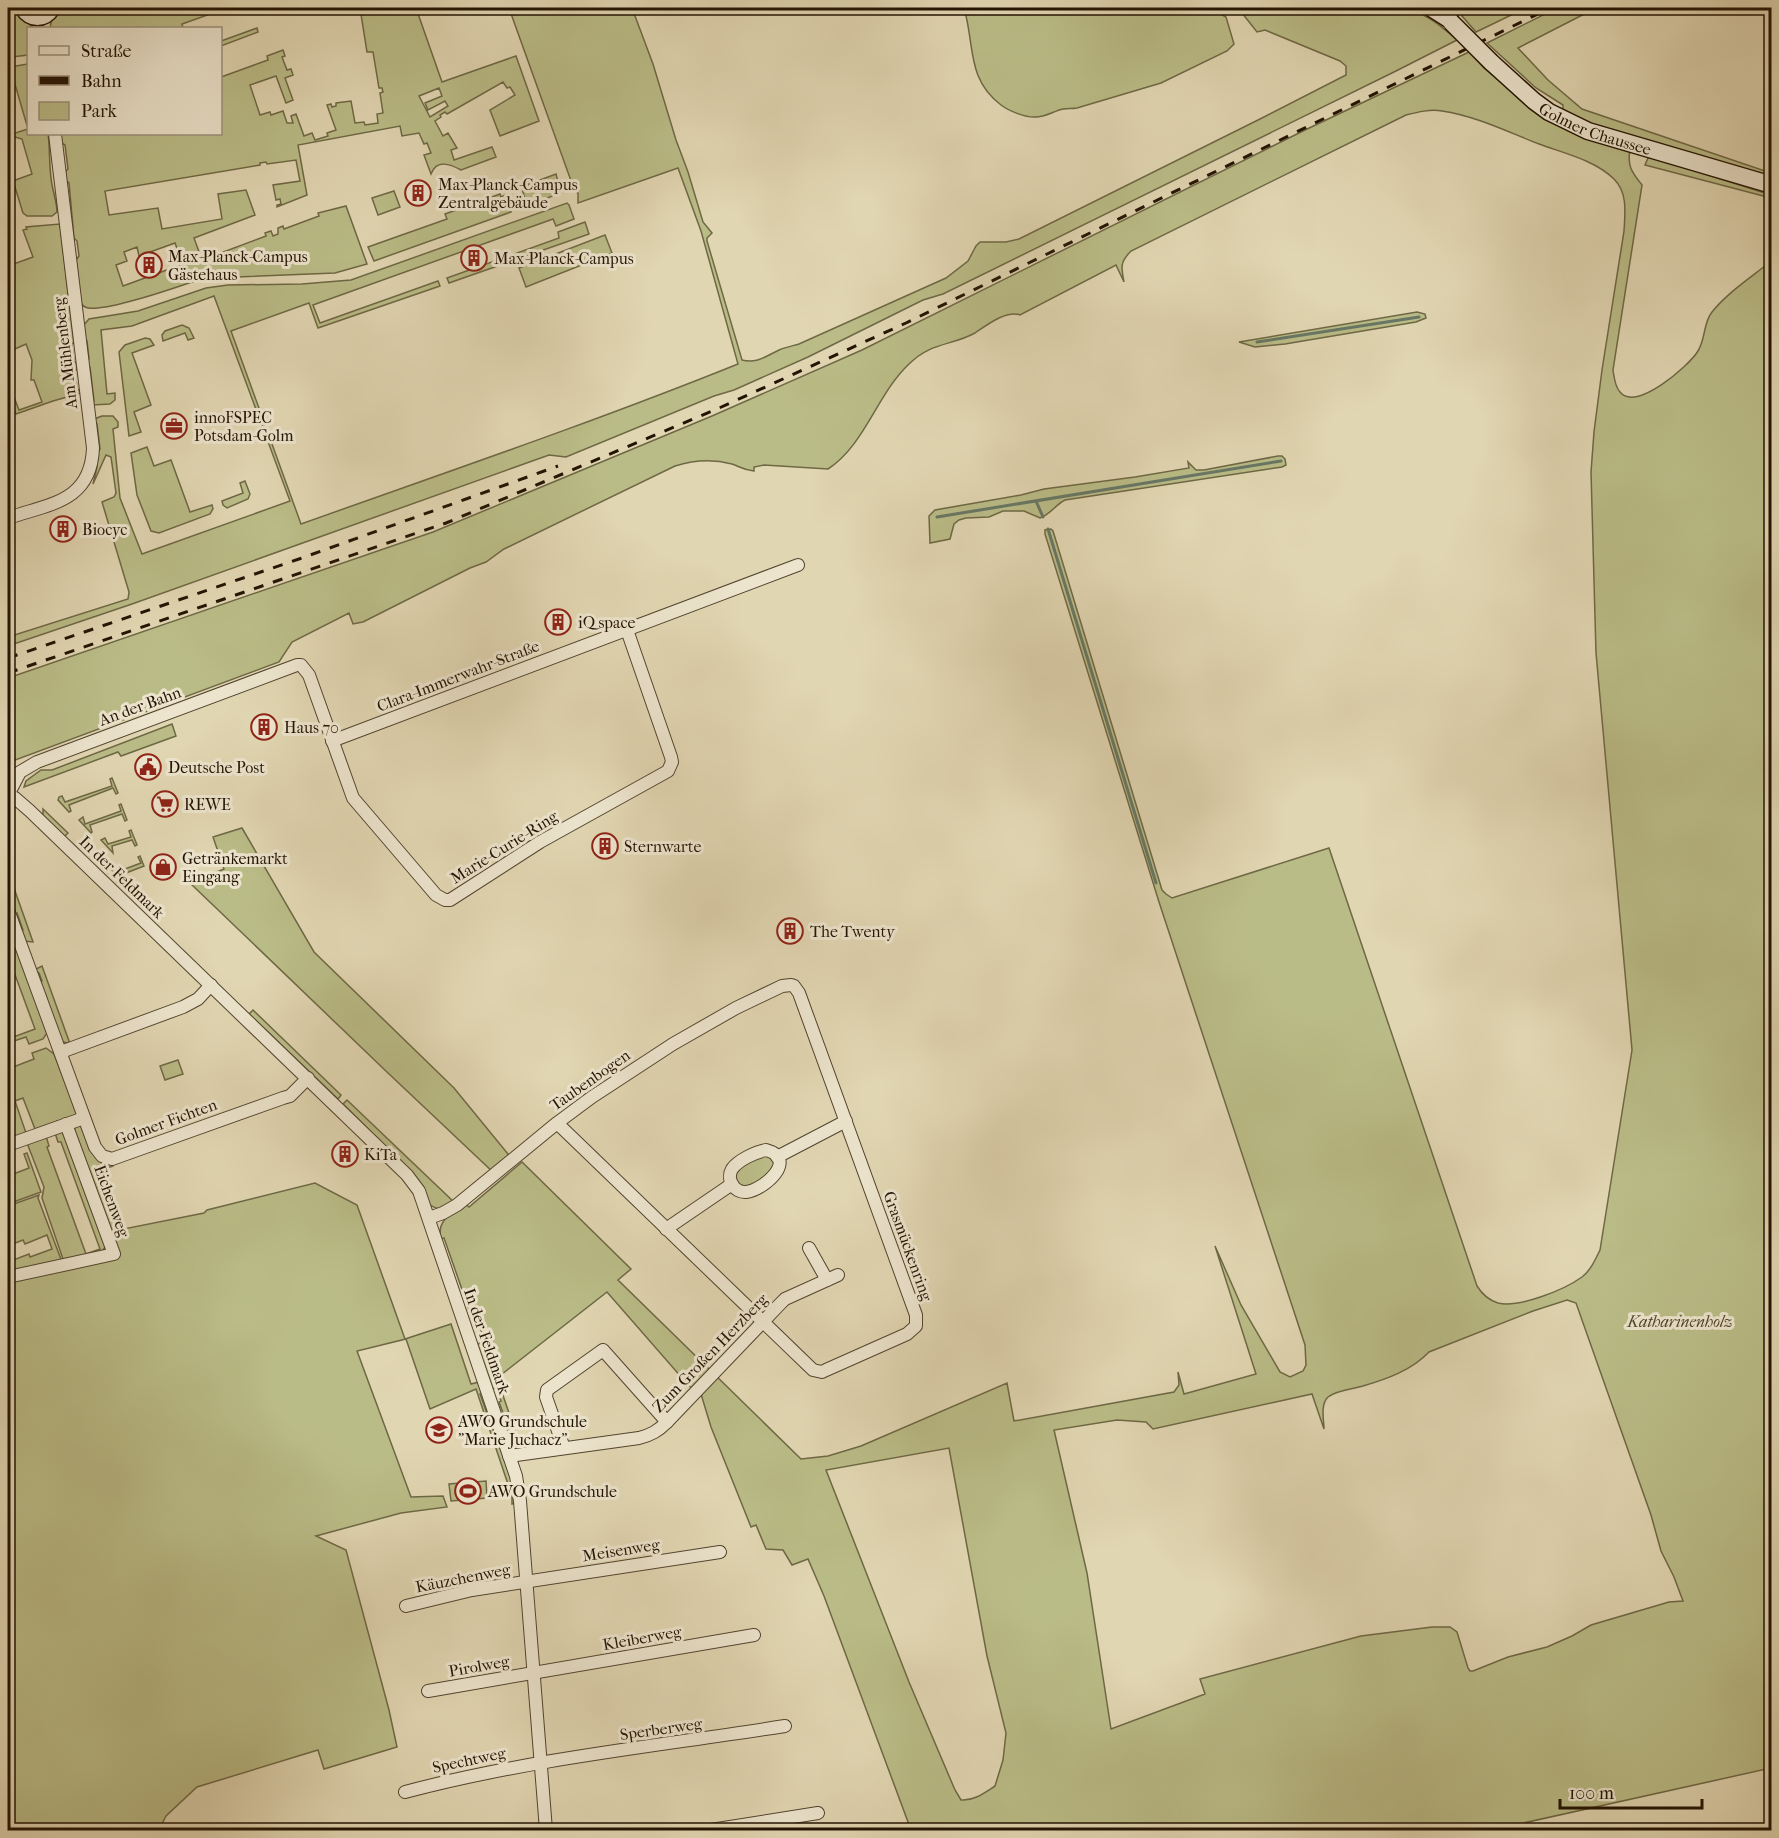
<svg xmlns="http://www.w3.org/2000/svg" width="1779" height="1838" font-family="'IM FELL French Canon',serif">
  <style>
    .green { fill: #babc87; stroke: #6e6845; stroke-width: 1.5; fill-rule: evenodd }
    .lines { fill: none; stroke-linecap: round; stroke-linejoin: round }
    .stream { stroke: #677765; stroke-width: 3 }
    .street-casing { stroke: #52442f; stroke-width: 14 }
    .secondary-casing { stroke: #231303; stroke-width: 19 }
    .street { stroke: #ece4cd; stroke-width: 12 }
    .secondary { stroke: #ece4cd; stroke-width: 16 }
    .rail { stroke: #231303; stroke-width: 3; stroke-dasharray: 10 10; stroke-linecap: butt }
    .secondary-bridge-casing { stroke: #231303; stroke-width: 19; stroke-linecap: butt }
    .secondary-bridge { stroke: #ece4cd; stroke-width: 16 }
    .labels { text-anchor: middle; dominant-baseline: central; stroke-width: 6; stroke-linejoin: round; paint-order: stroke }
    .street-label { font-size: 16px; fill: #231303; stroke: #ece4cd }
    .poi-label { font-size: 16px; fill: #231303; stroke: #ece4cd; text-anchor: start }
    .park-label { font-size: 16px; font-style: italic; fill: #50462b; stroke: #ece4cd }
  </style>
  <rect width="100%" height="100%" fill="#e1d6b2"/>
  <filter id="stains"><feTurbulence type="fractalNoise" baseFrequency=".00333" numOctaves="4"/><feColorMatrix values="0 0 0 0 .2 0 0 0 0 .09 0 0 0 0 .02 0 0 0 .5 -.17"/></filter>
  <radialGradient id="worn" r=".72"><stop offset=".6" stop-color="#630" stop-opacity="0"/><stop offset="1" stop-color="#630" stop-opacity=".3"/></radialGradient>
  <!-- green -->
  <g class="green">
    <path d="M58,8H227L182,24L183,28H137L139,27L133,28H50L52,18Z"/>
    <path d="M360,8H416L442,82L516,56L539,121L500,136L490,110L515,95L510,87L507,88L503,82L447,114L445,112L440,115L441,117L435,121L443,136L448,133L457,148L451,150L454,160L492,147L496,157L461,170C450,164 437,159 431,174L424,155L431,153L427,143L424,144L419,133L402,136L400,126L298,145L307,195L277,207V205L281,204L280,199L276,200L273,185L300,181L296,160L267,164L266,162L260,163V165L105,191L109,215L158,208L162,229L222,219L218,194L246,190L255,215L194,238L202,260L266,236L265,233L271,231L273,236L278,234V228L283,226L284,229L319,216L318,213L346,206L367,264L335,273L209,278L198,280C180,286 100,315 85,307C81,305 81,303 79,300L76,260L79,256L77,241L74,238L69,183L65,180L64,173L68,169L65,145L60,142V136L62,134H220L221,77L268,60L267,56L283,50L285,56L282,57L287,70L291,69L293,75L285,78L293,100L286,103L276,76L250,85L260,115L270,112L271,115L283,111L287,123H293L291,116L296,114L304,136L312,133L315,140L328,136L327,133L336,130L327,105L331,104L332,107L336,106V103L351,101L355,123L364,122L365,125L378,123L377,114L383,113L380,93L383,92L382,88H379L373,52H367ZM439,88L442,96L425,103L428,110L445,101L448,106L430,117L419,96ZM175,243L183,264L123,286L116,265L127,261L124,252L137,247L139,256Z"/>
    <path d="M509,8H555L558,12L564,13L578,8H632L653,64L676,140L688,172L703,222L712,233L707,238V241L742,360C757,364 766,356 779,350C786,347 792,346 799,344L946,278L968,261L976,246L980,242H1006L1019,239L1262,118L1346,75V66L1340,61L1265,30L1257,32L1238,8H1402C1426,13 1438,23 1457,40L1396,71L943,294L923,300L808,357L734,390L714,396L566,457L549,455L132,604L8,646V637L128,599L129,592L102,502L114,497L116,493L111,457L106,455L93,484L97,467L98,452L100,449L97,424L94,419L102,416H113L118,422V427L113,429L120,498L142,554L290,501L214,296L132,326L101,330L107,394L115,393V400L110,404L92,405L94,401L90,367L87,366V361L89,359L87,341L84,338L83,326L89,319L138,311L206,288L228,285L302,284L351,280L567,203L569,205L574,219L556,226L553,219L313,305L320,323L438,281L440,286L318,328L309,303L231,331L301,524C447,472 594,422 738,364L701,231L678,168L578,203V193L575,192Z"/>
    <path d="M964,8H1210L1226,17L1234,44L1227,51L1161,83L1077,108C1072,109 1068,108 1063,109C1054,111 1045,117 1036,117C1026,118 1009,111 1001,105C966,78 975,45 964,8Z"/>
    <path d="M1455,8H1482L1490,11L1498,8H1526L1476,32Z"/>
    <path d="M1557,8H1596L1518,48L1548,80L1582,109L1771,173V182L1600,130L1563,112V105L1536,88L1487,43Z"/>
    <path d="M8,9L18,12L32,27L33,28H28V55L12,57L8,39Z"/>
    <path d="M257,28L258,32L221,46V41Z"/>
    <path d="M1469,52L1485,69L1524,101L1630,149C1627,167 1632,172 1642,185L1613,370C1614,377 1615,387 1620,392C1636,412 1689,366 1698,351C1706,338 1703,323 1712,312C1728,292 1752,277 1771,261V1768L1492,1830H911L824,1596L808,1559L792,1565L783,1550L766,1549L756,1525L751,1527L711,1427L701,1394L689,1386L607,1292L497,1378L520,1445L511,1447L508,1437L511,1435L499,1402L501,1401L497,1388L491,1389L476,1345L485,1341L477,1320L473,1321L472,1318L444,1238L441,1239C436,1220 452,1213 465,1204L469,1207L522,1162L631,1269L618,1280L801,1459L828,1456L861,1446L1007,1383L1014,1421L1174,1392L1179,1385L1178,1372L1184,1394L1256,1374L1215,1246L1241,1305L1280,1372L1290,1377L1303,1371L1306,1365L1305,1345L1159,902L1045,534V530L1051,529L1053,531L1162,890L1166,894L1172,898L1329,848L1477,1286C1482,1294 1488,1300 1498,1303C1519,1308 1564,1290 1582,1277C1591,1270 1595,1260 1600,1250L1632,1050L1596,653L1591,472L1594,432L1602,370L1624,231C1625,213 1628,193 1614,179C1595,160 1563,153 1539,144C1508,132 1476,116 1442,111C1430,109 1418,112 1406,115L1131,251C1120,262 1121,267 1124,282L1116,265L1020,315C1006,310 987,325 975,333C951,346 931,342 909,364C877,394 865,445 828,469L764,465L754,467V471C743,470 741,467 732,464C713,459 694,460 675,466L504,549L486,562L470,568L363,622L353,624L349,613L292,642L279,662L15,760L8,773V678L433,532L712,416L862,350L1305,130ZM1567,1300L1576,1303L1651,1515L1661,1551L1674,1577L1683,1601L1669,1602L1591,1625L1572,1636L1547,1647L1508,1657L1473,1671H1470L1468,1668L1457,1632L1450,1627H1432L1361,1636L1200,1679L1205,1694L1111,1729L1087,1573L1054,1430L1117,1420L1146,1422L1153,1429L1312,1394L1324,1429C1324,1420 1320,1405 1328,1397C1336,1390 1353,1389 1363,1386C1387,1379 1412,1370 1429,1352L1533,1311ZM949,1448L987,1656L1006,1733L1003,1760L995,1786C984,1793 974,1801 961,1800L955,1790L909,1682L826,1470Z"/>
    <path d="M28,64V134H48C50,148 49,163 51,178C52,190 57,201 57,212L52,216H27L23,213L14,184L11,185L10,182L32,174L22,139L15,137L12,134L28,129L10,67Z"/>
    <path d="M1651,157L1771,195V198L1645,165L1648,158Z"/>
    <path d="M556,174L559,186L555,195L521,209L519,202L525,199L522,189L525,188L524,186Z"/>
    <path d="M394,191L400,207L378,215L372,198Z"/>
    <path d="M500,194L501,197L505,195L511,212L374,261L368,247L447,219L445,214Z"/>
    <path d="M585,222L589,234L449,283L447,278L559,238L558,232Z"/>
    <path d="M60,224L74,342L72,345L74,361L77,364V368L75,372L77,388L81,393L53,401L16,414L10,399L14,397L19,410L42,402L34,380H31L32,360L26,344L8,352V293L12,291L8,279V266L33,257L23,230L27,229L26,227Z"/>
    <path d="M605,235L612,253L526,287L519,268Z"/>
    <path d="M1417,312L1425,314L1426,318L1416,322L1285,344L1255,347L1239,342Z"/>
    <path d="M182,325L189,328L194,338L188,340L185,333L163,341L162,335L165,331Z"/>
    <path d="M145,338L150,339L154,345L132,353L151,405L134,412L141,432L129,436L119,352L125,345Z"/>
    <path d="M147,447L154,466L171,460L190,512L212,505L213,509L210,514L159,533L151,531L137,495L131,453Z"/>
    <path d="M1278,456H1282L1285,459L1286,465L1282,467L1065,500C1055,505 1051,514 1040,518L1024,511H1003L989,517L966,518L959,520L954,524L950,539L930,543L929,516L935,510L1021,495L1044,489L1135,477L1189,468L1188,462L1196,470H1204Z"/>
    <path d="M245,481L250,494L248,499L227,508L223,505L222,501L243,493L240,483Z"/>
    <path d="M172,724L176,736L121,756L118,752L24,787L26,781L41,770H52Z"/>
    <path d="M112,778L118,793L116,794L113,788L69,805L71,811L69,812L58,800L59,797L62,796L65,802L112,786L110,779Z"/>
    <path d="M121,804L127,820L125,821L122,814L90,825L92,832L91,833L79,820L83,817L85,824L121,811L119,805Z"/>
    <path d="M43,809L68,833L64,837L43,816Z"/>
    <path d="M242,828L314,952L454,1088L508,1154V1163L495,1174L388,1073L190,883L224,869L213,837Z"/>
    <path d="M131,830L137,845L135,846L132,840L112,846L113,853L101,840L105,838L108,844L131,837L129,831Z"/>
    <path d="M140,856L144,866L118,876L101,859L102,858L111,866L114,865L117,872L141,863L138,857Z"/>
    <path d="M8,871L33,942L23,941L21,934L23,930L17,913H13L12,910L14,906L11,897L8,896Z"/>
    <path d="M8,923L47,1033L43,1039L29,1044L26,1037L8,1043V1039L35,1029L14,972L8,974Z"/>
    <path d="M42,966L69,1041L68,1043L63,1042L45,1003L47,999L44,991L41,990L39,983L42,981L39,973L34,970Z"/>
    <path d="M253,1010L341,1095L338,1099L249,1014Z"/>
    <path d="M46,1048L54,1054L77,1113L75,1118L58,1121L35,1129L23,1098L15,1101L26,1133L8,1140V1069L34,1059L32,1053Z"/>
    <path d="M178,1060L183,1074L165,1080L160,1066Z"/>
    <path d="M347,1100L456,1204C446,1208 439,1212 429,1204L407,1168L343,1104Z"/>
    <path d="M77,1125L85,1128L112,1163L113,1166L107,1168L105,1175L124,1229L204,1213L207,1210L315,1183L357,1205L405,1339L451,1324L471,1384L479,1382L483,1393L480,1394L497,1441H500L512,1477L516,1503L512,1504V1496L476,1389L430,1409L406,1339L357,1351L411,1497L443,1496L447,1507L401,1513L316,1536L346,1550L389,1710L397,1747L324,1769L318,1750L197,1787L166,1816L159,1830H24V1825L8,1826V1262L29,1254L30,1257L52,1249L47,1235L25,1244L23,1240L8,1246V1206L39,1195L38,1198L62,1262H64L42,1198L44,1187L27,1143L46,1136L49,1146L47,1147L86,1254L100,1249L61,1142H58L55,1133L62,1131L64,1132L107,1244L101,1253L114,1254L73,1132Z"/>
    <path d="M27,1153L41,1192L8,1204V1176L29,1168L24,1154Z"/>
    <path d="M762,1154L774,1159L776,1169L748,1188L736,1183V1170Z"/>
    <path d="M486,1481L487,1498L451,1501L449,1484Z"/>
  </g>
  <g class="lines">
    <!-- stream -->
    <g class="stream">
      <path d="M1257,342L1419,317"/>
      <path d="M1036,501L1043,517"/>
      <path d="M937,517L1281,461"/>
      <path d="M1048,529L1156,883"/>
    </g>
    <!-- street casing -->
    <g class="street-casing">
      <g id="street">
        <path d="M8,518C49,504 91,502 93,448L55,134"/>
        <path d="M332,741L798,565"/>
        <path d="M8,795L15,798L30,811L407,1175L419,1191L516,1476L520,1501L546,1830"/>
        <path d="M8,795L20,772L37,762L297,665H301L309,675L353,798L436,895L445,900H450L540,842L668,771L672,762L671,757L627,630"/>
        <path d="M8,910L95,1147L102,1156L112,1159L283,1098L290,1096L308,1078"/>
        <path d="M61,1052L183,1007L198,999L211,985"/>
        <path d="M8,1145L84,1118"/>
        <path d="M766,1150C799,1159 764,1190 746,1192C734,1193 726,1179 732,1169C738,1160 756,1152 766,1150Z"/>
        <path d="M777,1157L846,1121"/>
        <path d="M429,1218L443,1213L457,1205L557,1123L592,1097L673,1044L736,1008L782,986L791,985L794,986L799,993L916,1315V1326L907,1334L826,1370L822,1372L813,1370L557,1123"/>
        <path d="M666,1229L732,1184"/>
        <path d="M809,1248L827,1280"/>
        <path d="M8,1277L114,1254L66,1124"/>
        <path d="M564,1448L546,1397L547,1390L603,1350L667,1422"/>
        <path d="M509,1456L639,1438C651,1435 658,1431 667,1422L779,1305L785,1299L838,1275"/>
        <path d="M406,1606L472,1590L720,1552"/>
        <path d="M428,1691L754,1635"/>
        <path d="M405,1792C529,1759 658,1746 785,1726"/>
        <path d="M711,1830L818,1813"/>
      </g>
    </g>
    <!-- secondary casing -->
    <g class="secondary-casing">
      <g id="secondary">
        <path d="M23,8C31,20 44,20 52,8"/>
        <path d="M1431,8L1450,20"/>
        <path id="s1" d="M1491,62L1534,101L1549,112L1588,131L1772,185"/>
      </g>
    </g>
    <!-- street -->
    <use href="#street" class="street"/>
    <!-- secondary -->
    <use href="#secondary" class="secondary"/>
    <!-- rail -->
    <g class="rail">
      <path d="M8,658L299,559L558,466"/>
      <path d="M8,673L446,523L717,409L906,323L1550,8"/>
    </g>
    <!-- secondary-bridge casing -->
    <g class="secondary-bridge-casing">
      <path id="secondary-bridge" d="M1451,22L1491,62"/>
    </g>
    <!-- secondary-bridge -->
    <use href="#secondary-bridge" class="secondary-bridge"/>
  </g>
  <!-- icons -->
  <defs>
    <g id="building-ring" transform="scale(1.35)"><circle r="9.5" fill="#ece4cd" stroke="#8f2418" stroke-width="1.5"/><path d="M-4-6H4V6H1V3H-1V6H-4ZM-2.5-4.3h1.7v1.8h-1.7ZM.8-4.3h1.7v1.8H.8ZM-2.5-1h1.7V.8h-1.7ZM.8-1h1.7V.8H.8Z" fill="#8f2418"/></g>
    <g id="office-ring" transform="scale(1.35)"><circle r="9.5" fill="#ece4cd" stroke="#8f2418" stroke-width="1.5"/><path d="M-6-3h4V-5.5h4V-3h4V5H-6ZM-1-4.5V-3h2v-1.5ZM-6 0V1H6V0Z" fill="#8f2418"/></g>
    <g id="civic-ring" transform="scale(1.35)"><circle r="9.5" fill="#ece4cd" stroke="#8f2418" stroke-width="1.5"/><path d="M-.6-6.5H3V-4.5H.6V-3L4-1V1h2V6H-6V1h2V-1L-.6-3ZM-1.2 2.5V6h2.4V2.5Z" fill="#8f2418"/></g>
    <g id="supermarket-ring" transform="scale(1.35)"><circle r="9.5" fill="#ece4cd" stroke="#8f2418" stroke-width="1.5"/><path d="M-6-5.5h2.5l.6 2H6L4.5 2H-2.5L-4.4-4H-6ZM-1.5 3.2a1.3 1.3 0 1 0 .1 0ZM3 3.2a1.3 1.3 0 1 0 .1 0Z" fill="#8f2418"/></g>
    <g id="shop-ring" transform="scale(1.35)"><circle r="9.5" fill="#ece4cd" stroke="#8f2418" stroke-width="1.5"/><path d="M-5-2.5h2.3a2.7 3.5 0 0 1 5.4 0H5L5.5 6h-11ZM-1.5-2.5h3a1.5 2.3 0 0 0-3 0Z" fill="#8f2418"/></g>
    <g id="school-ring" transform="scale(1.35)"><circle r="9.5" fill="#ece4cd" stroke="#8f2418" stroke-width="1.5"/><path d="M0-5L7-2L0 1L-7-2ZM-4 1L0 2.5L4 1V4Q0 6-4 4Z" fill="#8f2418"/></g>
    <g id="stadium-ring" transform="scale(1.35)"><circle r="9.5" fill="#ece4cd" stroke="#8f2418" stroke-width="1.5"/><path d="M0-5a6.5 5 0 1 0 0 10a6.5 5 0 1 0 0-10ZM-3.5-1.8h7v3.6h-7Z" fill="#8f2418"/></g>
  </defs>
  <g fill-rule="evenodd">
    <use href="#building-ring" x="418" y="193"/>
    <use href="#building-ring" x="474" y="258"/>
    <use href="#building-ring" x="149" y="265"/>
    <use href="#office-ring" x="174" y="426"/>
    <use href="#building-ring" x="63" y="529"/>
    <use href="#building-ring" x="558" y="622"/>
    <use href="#building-ring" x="264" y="727"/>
    <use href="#civic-ring" x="148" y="767"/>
    <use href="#supermarket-ring" x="165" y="804"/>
    <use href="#building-ring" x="605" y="846"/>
    <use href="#shop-ring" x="163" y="867"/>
    <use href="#building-ring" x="790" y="931"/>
    <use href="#building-ring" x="345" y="1154"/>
    <use href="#school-ring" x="439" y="1430"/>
    <use href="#stadium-ring" x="468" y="1491"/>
  </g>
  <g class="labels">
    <!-- street labels -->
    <g class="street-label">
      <text stroke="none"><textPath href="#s1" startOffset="126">Golmer Chaussee</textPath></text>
      <text transform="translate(65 353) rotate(-97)">Am Mühlenberg</text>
      <text transform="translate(458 676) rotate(-21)">Clara-Immerwahr-Straße</text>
      <text transform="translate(140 706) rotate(-20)">An der Bahn</text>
      <text transform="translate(504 847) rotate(-32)">Marie-Curie-Ring</text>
      <text transform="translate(122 877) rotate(44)">In der Feldmark</text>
      <text transform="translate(590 1080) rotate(-35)">Taubenbogen</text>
      <text transform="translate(166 1122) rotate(-20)">Golmer Fichten</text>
      <text transform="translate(112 1201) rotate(70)">Eichenweg</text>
      <text transform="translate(908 1246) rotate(70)">Grasmückenring</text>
      <text transform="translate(487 1341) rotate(71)">In der Feldmark</text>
      <text transform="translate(710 1353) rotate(-46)">Zum Großen Herzberg</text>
      <text transform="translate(621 1550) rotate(-9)">Meisenweg</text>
      <text transform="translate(463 1578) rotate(-11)">Käuzchenweg</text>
      <text transform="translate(642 1638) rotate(-10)">Kleiberweg</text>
      <text transform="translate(479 1666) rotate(-10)">Pirolweg</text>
      <text transform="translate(661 1729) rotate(-8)">Sperberweg</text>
      <text transform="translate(469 1760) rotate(-12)">Spechtweg</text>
    </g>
    <!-- poi labels -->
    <g class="poi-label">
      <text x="438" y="184">Max-Planck-Campus<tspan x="438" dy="18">Zentralgebäude</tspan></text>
      <text x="168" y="256">Max-Planck-Campus<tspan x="168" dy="18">Gästehaus</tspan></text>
      <text x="494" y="258">Max-Planck-Campus</text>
      <text x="194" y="417">innoFSPEC<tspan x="194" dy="18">Potsdam-Golm</tspan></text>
      <text x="82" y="529">Biocyc</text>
      <text x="578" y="622">iQ space</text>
      <text x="284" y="727">Haus 70</text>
      <text x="168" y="767">Deutsche Post</text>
      <text x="184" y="804">REWE</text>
      <text x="624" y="846">Sternwarte</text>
      <text x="182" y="858">Getränkemarkt<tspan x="182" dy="18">Eingang</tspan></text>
      <text x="810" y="931">The Twenty</text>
      <text x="364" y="1154">KiTa</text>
      <text x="458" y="1421">AWO Grundschule<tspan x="458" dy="18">"Marie Juchacz"</tspan></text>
      <text x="488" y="1491">AWO Grundschule</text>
    </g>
    <!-- park labels -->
    <g class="park-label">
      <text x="1680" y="1321">Katharinenholz</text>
    </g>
  </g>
  <!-- margin -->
  <rect width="1779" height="1838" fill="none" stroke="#e1d6b2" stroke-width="30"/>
  <rect x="9" y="9" width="1761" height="1820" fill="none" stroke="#231303" stroke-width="3"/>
  <rect x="15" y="15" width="1749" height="1808" fill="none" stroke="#231303" stroke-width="1.5"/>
  <!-- legend -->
  <rect x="27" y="27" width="195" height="108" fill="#ece4cd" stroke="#9c907c" stroke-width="1.5"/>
  <rect x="39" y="46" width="30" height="9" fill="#ece4cd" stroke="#9c907c" stroke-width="1.5"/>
  <text x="81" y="57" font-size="18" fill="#231303">Straße</text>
  <rect x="39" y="76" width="30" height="9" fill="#231303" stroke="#9c907c" stroke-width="1.5"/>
  <text x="81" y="87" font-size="18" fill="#231303">Bahn</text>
  <rect x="39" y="102" width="30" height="18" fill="#babc87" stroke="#9c907c" stroke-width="1.5"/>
  <text x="81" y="117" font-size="18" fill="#231303">Park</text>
  <!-- scale -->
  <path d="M1560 1799v9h142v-9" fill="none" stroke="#231303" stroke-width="3"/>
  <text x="1569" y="1799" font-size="18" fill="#231303" stroke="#ece4cd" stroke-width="4.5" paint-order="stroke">100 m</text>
  <rect width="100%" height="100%" filter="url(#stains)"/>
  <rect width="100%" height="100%" fill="url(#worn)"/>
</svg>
